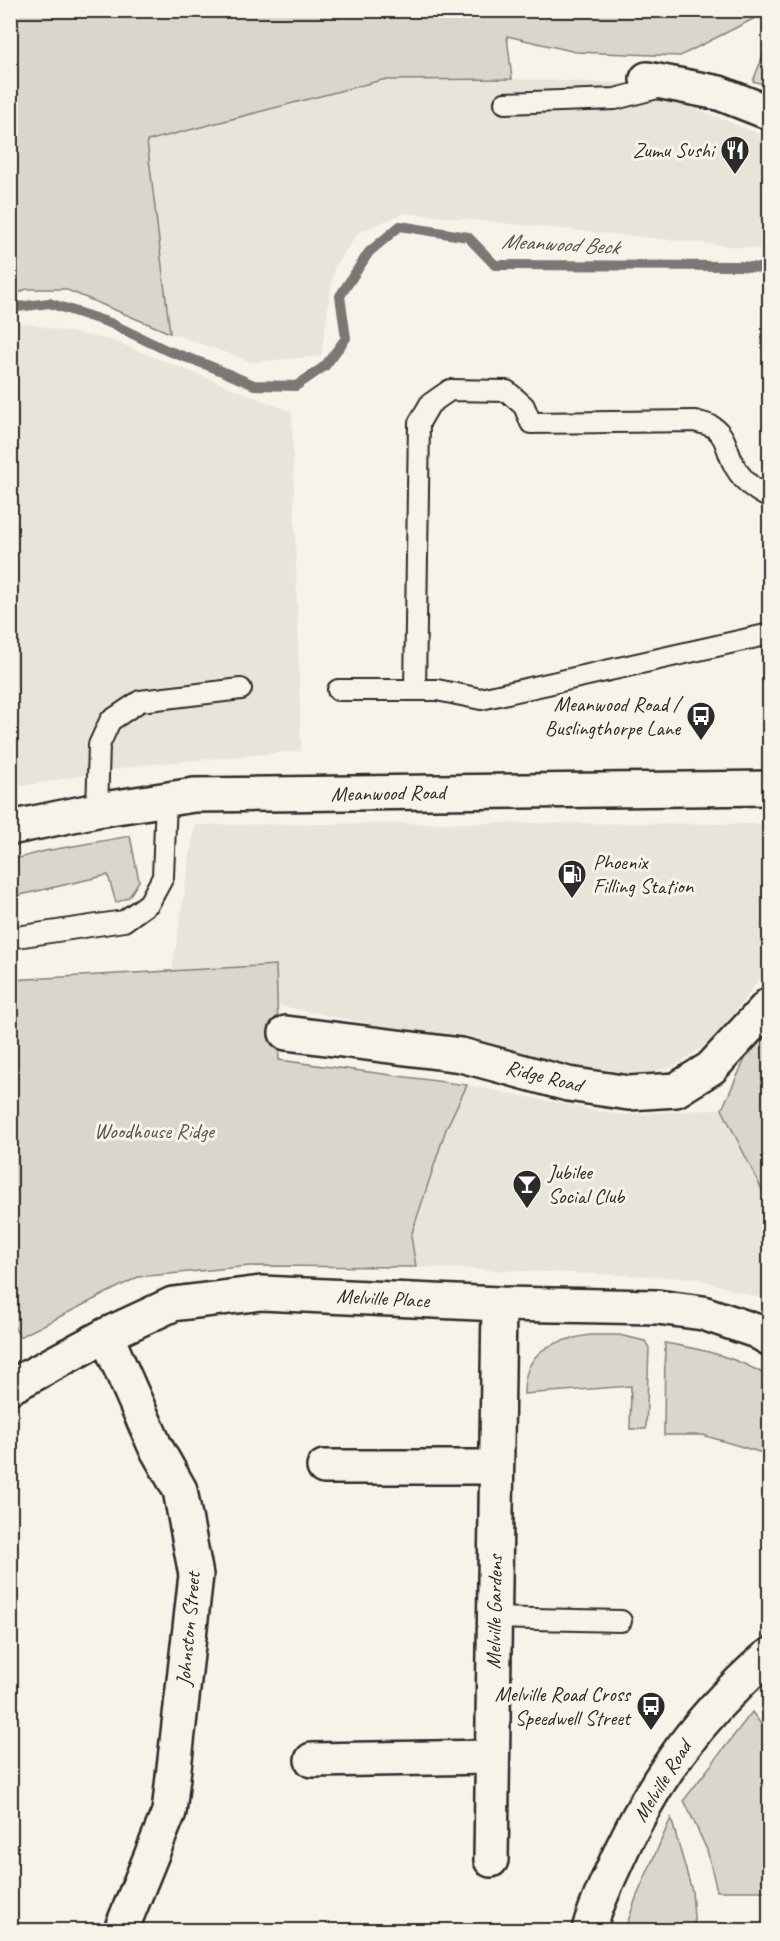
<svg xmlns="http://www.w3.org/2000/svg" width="780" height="1941" font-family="Caveat,sans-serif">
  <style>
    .built { fill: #e8e4da }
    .green { fill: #dad6cc; stroke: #82807c; stroke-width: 1.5 }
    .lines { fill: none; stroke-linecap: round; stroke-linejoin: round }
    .stream { stroke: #7a7874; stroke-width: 10 }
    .lane-casing { stroke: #2b2b2b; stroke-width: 24 }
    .street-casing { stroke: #2b2b2b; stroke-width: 38 }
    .secondary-casing { stroke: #2b2b2b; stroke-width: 38 }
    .lane { stroke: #f7f3e8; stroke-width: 20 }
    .street { stroke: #f7f3e8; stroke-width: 33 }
    .secondary { stroke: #f7f3e8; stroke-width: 33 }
    .labels { text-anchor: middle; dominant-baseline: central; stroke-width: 6; stroke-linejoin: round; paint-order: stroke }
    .poi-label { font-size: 21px; fill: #2b2b2b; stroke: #f7f3e8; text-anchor: end }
    .street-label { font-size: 21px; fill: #2b2b2b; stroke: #f7f3e8 }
    .park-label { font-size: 21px; fill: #575653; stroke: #f7f3e8 }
    .water-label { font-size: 22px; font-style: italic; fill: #53524f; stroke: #f7f3e8 }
  </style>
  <rect width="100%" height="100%" fill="#f7f3e8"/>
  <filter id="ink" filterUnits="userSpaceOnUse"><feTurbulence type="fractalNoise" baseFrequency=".0167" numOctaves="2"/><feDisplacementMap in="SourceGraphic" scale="12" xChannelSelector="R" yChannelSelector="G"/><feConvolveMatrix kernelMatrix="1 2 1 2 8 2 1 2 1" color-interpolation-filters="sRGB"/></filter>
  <g filter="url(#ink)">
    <!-- built -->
    <g class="built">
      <path d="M512,79L635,84L769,138V250L405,213L359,232L334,268L321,356L252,362L170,333L147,141L382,80Z"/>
      <path d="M17,316L18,322L114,341L292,412L301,751L142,765L11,788L10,317Z"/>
      <path d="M465,823L769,824V966L730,1019L706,1045L673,1067L635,1075L602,1071L277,1005L275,965L172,971L195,825Z"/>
      <path d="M467,1085L620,1115L722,1109L769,1204V1301L695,1278L416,1267L411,1236L446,1129Z"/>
    </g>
    <!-- green -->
    <g class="green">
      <path d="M10,11L11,10L769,11L680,56L576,52L507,36L512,79L382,80L147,141L170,333L65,289H26L11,297Z"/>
      <path d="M769,50V86L753,81L764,53Z"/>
      <path d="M130,836L139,881L129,897L116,903L108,875L11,897V860L45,851Z"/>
      <path d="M276,965L279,1060L467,1085L446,1129L411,1236L416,1267L250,1266L138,1277L20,1337L10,1320V980Z"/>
      <path d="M769,1026V1204L722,1109L747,1055Z"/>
      <path d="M590,1335H619L645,1341L649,1348L646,1429H630L631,1386L524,1394C524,1350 551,1341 590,1335Z"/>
      <path d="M665,1343C701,1349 737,1357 769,1377V1455L703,1435H664Z"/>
      <path d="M752,1712L769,1735V1891H717L707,1850L684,1800Z"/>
      <path d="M671,1818L692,1891L695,1930H625L636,1898Z"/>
    </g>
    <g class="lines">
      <!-- stream -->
      <path class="stream" d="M10,308L49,303L110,323L166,350L210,366L254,385L296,386L325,366L346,338L340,296L369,252L400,226L468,237L495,265L740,266L770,269"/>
      <!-- lane casing -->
      <g class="lane-casing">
        <g id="lane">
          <path d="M505,103L615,99L665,86"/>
          <path d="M338,690H437L481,699L770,634"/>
          <path d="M415,690L419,423L430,404L450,390L507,391L524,406L531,423L695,421C701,423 708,424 713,427C726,435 727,451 733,463C741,480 753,490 770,498"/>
          <path d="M97,810L99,745L110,721L140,701L241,689"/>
          <path d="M10,938L124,921L149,903L163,877L166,799"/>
          <path d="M494,1618L621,1621"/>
        </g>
      </g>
      <!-- street casing -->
      <g class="street-casing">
        <g id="street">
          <path d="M647,79L719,93L770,113"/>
          <path d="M286,1033L461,1055L568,1084L629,1093L676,1090L711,1068L770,1004"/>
          <path d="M106,1335L155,1446L180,1490L196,1575L169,1812L121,1930"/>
          <path d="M10,1387L106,1335L173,1304L261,1293L499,1304L657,1307L703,1313L756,1331L770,1339"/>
          <path d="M324,1467H496"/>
          <path d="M312,1760L492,1757"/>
          <path d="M491,1860L499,1304"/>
        </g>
      </g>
      <!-- secondary casing -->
      <g class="secondary-casing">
        <g id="secondary">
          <path d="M10,828L97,810L194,795L770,788"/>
          <path d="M589,1930C594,1910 603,1891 612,1871C643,1799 683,1737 739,1683C749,1673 759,1663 770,1655"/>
        </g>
      </g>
      <!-- lane -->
      <use href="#lane" class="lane"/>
      <!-- street -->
      <use href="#street" class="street"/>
      <!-- secondary -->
      <use href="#secondary" class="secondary"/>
    </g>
  </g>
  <!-- icons -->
  <defs>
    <g id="restaurant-pin" transform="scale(1.5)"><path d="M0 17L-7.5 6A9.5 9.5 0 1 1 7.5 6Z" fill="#2b2b2b" stroke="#f7f3e8"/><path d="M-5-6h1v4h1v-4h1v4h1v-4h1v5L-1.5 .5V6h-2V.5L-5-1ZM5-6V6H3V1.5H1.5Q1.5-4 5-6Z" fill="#fff"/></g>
    <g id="bus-pin" transform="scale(1.5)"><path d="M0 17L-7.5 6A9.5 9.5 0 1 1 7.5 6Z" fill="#2b2b2b" stroke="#f7f3e8"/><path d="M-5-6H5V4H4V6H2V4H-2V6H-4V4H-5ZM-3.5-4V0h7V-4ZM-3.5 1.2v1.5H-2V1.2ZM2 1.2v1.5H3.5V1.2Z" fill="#fff"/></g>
    <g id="fuel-pin" transform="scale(1.5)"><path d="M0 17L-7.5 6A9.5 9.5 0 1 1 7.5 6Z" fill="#2b2b2b" stroke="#f7f3e8"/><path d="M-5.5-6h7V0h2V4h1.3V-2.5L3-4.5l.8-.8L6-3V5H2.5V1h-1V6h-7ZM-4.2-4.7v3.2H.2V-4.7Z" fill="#fff"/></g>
    <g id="bar-pin" transform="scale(1.5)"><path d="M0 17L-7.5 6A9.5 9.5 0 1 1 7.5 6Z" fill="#2b2b2b" stroke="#f7f3e8"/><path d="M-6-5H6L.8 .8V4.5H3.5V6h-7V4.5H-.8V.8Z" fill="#fff"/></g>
  </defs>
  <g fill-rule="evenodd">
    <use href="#restaurant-pin" x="735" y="150"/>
    <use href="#bus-pin" x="701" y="716"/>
    <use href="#fuel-pin" x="572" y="874"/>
    <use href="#bar-pin" x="527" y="1184"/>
    <use href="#bus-pin" x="651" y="1706"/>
  </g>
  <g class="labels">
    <!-- poi labels -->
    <g class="poi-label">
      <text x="714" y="150">Zumu Sushi</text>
      <text x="680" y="704">Meanwood Road /<tspan x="680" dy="24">Buslingthorpe Lane</tspan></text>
      <text x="593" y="862" text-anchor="start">Phoenix<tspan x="593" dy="24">Filling Station</tspan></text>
      <text x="548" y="1172" text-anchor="start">Jubilee<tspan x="548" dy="24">Social Club</tspan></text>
      <text x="630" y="1694">Melville Road Cross<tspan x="630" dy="24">Speedwell Street</tspan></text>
    </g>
    <!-- street labels -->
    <g class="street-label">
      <text transform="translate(388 793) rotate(-1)">Meanwood Road</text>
      <text transform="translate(544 1076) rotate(14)">Ridge Road</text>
      <text transform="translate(383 1298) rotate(3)">Melville Place</text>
      <text transform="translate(494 1612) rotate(-89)">Melville Gardens</text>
      <text transform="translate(188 1629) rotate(-85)">Johnston Street</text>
      <text transform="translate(662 1781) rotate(-58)">Melville Road</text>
    </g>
    <!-- park labels -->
    <g class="park-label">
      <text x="154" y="1131">Woodhouse Ridge</text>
    </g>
    <!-- water labels -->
    <g class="water-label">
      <text transform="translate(560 244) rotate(3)">Meanwood Beck</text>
    </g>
  </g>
  <!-- margin -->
  <rect width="780" height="1941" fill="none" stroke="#f7f3e8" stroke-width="36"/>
  <rect x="18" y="18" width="744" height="1905" fill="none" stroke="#2b2b2b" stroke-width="2" filter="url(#ink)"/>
</svg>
